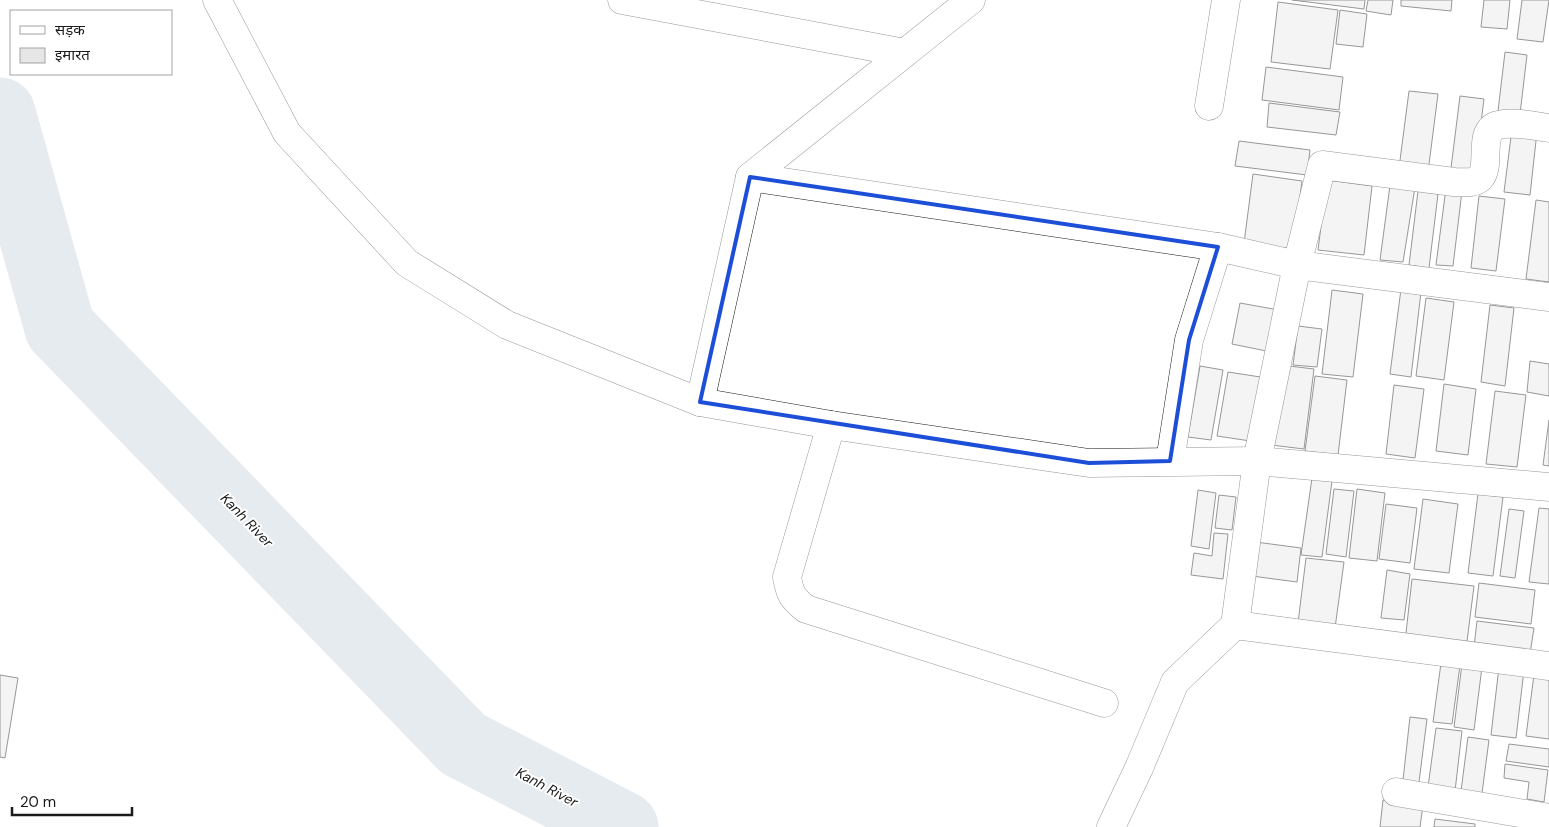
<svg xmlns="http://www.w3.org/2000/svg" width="1549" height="827" font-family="'DM Sans','Noto Sans Devanagari',sans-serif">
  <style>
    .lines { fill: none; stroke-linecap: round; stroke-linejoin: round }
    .river { stroke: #c6d2dc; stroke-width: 71 }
    .building { fill: #e6e6e6; stroke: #1a1a1a }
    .minor-casing { stroke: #1a1a1a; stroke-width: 29 }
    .minor { stroke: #fff; stroke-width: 28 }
    .marked { fill: none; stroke: #1d4ed8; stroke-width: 4; stroke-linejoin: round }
    .labels { text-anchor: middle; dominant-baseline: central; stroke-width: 4; stroke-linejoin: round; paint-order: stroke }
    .water-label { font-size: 14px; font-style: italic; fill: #1a1a1a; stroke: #fff }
  </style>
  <rect width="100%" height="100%" fill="#fff"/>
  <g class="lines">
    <!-- river -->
    <path class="river" d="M0,113L60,328L463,744L623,827"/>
  </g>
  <!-- building -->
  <g class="building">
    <path d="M1292,0H1365L1364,9Z"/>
    <path d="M1368,0H1393L1391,15L1366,11Z"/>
    <path d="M1401,0H1452L1451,11L1401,6Z"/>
    <path d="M1484,0H1510L1507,29L1481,27Z"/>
    <path d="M1522,0H1549L1543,42L1517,39Z"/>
    <path d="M1278,2L1338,10L1330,69L1271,62Z"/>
    <path d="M1340,10L1367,14L1363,47L1336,44Z"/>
    <path d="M1505,52L1527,55L1520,114L1498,111Z"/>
    <path d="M1266,67L1343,77L1339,110L1262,100Z"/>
    <path d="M1409,91L1438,94L1428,172L1399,168Z"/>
    <path d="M1460,96L1484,99L1474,179L1450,176Z"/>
    <path d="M1269,103L1340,112L1336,135L1267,127Z"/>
    <path d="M1512,129L1537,132L1530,195L1504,192Z"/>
    <path d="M1239,141L1310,150L1307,175L1235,166Z"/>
    <path d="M1253,174L1302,181L1293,249L1244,243Z"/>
    <path d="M1391,178L1416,181L1403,262L1380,260Z"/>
    <path d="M1327,180L1372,186L1364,255L1318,250Z"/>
    <path d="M1446,188L1462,191L1453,266L1436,265Z"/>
    <path d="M1418,191L1438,194L1429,268L1409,265Z"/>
    <path d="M1479,196L1505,199L1496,271L1471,268Z"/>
    <path d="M1536,200L1549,202V282L1526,279Z"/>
    <path d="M1401,289L1421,292L1411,377L1390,374Z"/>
    <path d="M1332,290L1363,294L1353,377L1322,374Z"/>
    <path d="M1426,298L1454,302L1444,380L1416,376Z"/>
    <path d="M1240,303L1284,311L1276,353L1232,344Z"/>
    <path d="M1490,305L1514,308L1505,386L1481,382Z"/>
    <path d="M1298,326L1322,329L1317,367L1293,365Z"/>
    <path d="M1530,361L1549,364V396L1527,392Z"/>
    <path d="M1281,365L1314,369L1304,449L1271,445Z"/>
    <path d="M1200,366L1223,370L1211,440L1188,437Z"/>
    <path d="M1228,372L1267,378L1257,442L1217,436Z"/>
    <path d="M1315,376L1347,380L1338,455L1305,451Z"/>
    <path d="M1444,384L1476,389L1468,455L1436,451Z"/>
    <path d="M1394,385L1424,389L1415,458L1386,454Z"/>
    <path d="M1495,391L1526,395L1517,467L1486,464Z"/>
    <path d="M1549,420V466L1543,465Z"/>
    <path d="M1312,478L1332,481L1322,557L1301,555Z"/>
    <path d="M1334,489L1354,491L1346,557L1326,554Z"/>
    <path d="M1357,489L1385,493L1377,561L1349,558Z"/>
    <path d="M1198,490L1216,493L1209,549L1191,546Z"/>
    <path d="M1478,494L1503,497L1493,576L1468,573Z"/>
    <path d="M1219,495L1236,497L1232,530L1215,528Z"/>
    <path d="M1423,499L1458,504L1449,573L1414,569Z"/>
    <path d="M1386,504L1417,508L1410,563L1379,559Z"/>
    <path d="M1539,508L1549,509V584L1529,582Z"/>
    <path d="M1509,509L1524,511L1515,578L1500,576Z"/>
    <path d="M1214,533L1228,534L1223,579L1191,575L1194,553L1212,556Z"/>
    <path d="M1248,541L1301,548L1297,582L1244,575Z"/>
    <path d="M1306,558L1344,562L1335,628L1298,623Z"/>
    <path d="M1387,570L1410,574L1404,620L1381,618Z"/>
    <path d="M1412,579L1474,586L1466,649L1405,642Z"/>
    <path d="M1479,583L1535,590L1531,624L1475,617Z"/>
    <path d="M1477,621L1534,628L1530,654L1474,647Z"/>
    <path d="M1442,656L1461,658L1452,724L1433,722Z"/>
    <path d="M1462,664L1482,667L1474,730L1454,727Z"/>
    <path d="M1499,667L1524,670L1516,738L1491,735Z"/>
    <path d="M1535,667L1549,669V739L1526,736Z"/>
    <path d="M0,675L18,678L5,758L0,757Z"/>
    <path d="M1410,717L1427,719L1419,782L1403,780Z"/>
    <path d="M1436,728L1462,731L1455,791L1428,787Z"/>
    <path d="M1468,737L1489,740L1482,793L1461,791Z"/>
    <path d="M1509,744L1549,749V767L1506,761Z"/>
    <path d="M1505,764L1548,770L1544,802L1527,799L1529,782L1504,778Z"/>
    <path d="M1383,800L1423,805L1420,827H1380Z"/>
    <path d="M1435,819L1475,824V827H1434Z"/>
  </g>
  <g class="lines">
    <!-- minor casing -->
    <g class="minor-casing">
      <g id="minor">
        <path d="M217,0L287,133L407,263L507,325L700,402L831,425L1089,463L1257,461L1549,487"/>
        <path d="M622,0L905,53"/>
        <path d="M1209,106L1226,0"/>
        <path d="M750,177L1218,247L1297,265L1549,297"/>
        <path d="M700,402L750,177L971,0"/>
        <path d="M831,425L787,577C790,594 792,598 806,609L1104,703"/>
        <path d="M1170,461L1189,340L1218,247"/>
        <path d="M1235,625L1549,666"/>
        <path d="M1396,792L1549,818"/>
        <path d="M1111,827L1139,768L1175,682L1235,625L1257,461L1297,265L1322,165L1454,182C1462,182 1474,184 1480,178C1492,165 1477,131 1498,125C1514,121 1534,126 1549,128"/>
      </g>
    </g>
    <!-- minor -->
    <use href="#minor" class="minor"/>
  </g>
  <!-- marked area -->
  <path d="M0 0H1549V827H0ZM750,177L1218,247L1189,340L1170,461L1089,463L700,402Z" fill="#fff" fill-opacity=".55" fill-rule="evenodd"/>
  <path class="marked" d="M750,177L1218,247L1189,340L1170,461L1089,463L700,402Z"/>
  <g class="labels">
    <!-- water labels -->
    <g class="water-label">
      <text transform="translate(247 520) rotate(46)">Kanh River</text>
      <text transform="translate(547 787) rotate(28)">Kanh River</text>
    </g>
  </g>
  <!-- legend -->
  <rect x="10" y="10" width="162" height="65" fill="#ffffff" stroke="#a3a3a3"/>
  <rect x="20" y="26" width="25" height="8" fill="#ffffff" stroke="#a3a3a3"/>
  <text x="55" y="35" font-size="15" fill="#1a1a1a">सड़क</text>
  <rect x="20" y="48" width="25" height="15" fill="#e6e6e6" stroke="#a3a3a3"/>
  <text x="55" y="60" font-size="15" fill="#1a1a1a">इमारत</text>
  <!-- scale -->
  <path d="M12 807v8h120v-8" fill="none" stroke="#1a1a1a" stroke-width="2.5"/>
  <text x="20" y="807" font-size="15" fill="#1a1a1a" stroke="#ffffff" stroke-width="4" paint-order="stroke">20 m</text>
</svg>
